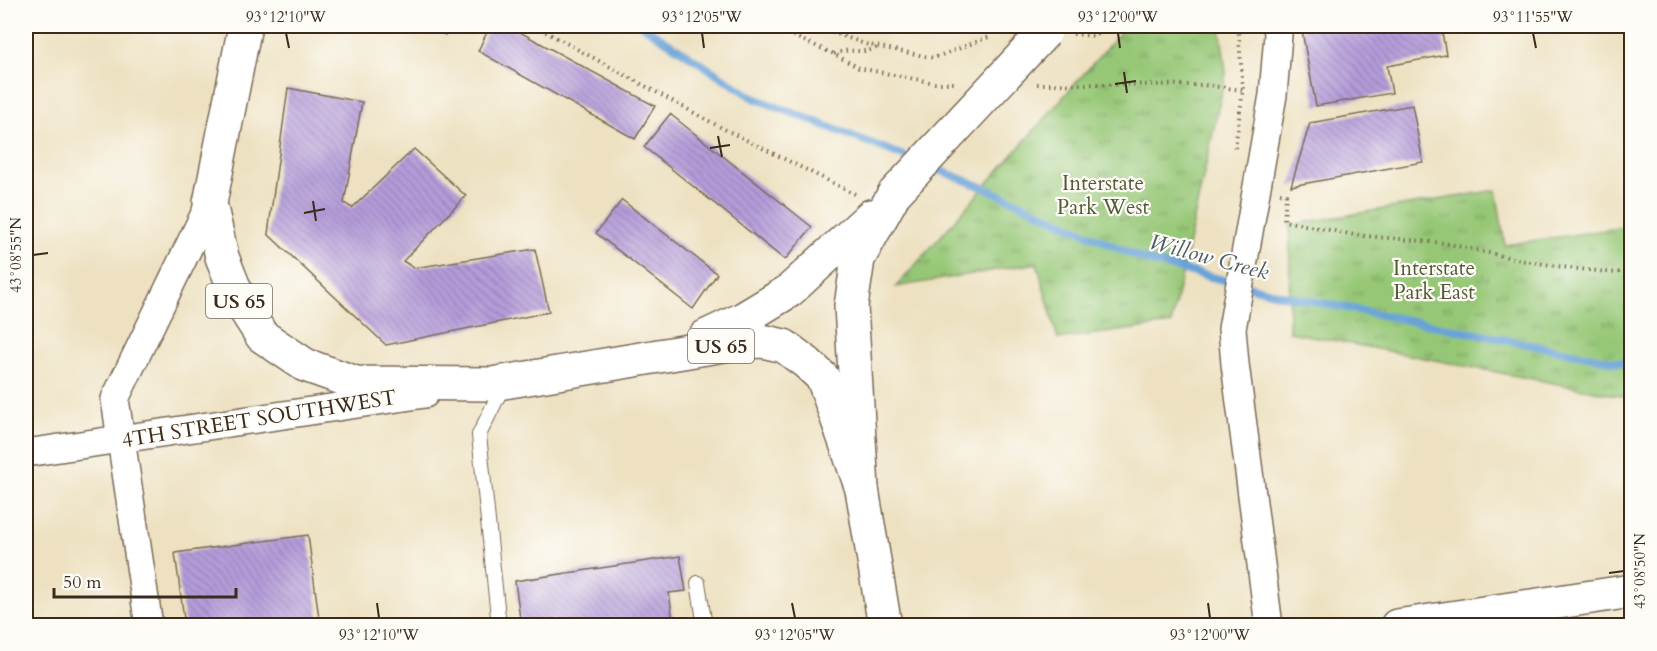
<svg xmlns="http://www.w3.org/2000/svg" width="1657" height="651" font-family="Cardo,serif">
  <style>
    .park { fill: url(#park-tufts); stroke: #68784a; stroke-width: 1.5 }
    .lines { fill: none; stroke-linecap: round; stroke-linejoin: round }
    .stream { stroke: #68a2d8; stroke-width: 8 }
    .building { fill: url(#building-back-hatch) }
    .service-casing { stroke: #796a57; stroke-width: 16 }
    .minor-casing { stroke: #796a57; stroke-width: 30 }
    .primary-casing { stroke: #796a57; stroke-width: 36 }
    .path { stroke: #796a57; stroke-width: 4; stroke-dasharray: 1.5 4.5; stroke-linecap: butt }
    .service { stroke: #fff; stroke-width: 14 }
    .minor { stroke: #fff; stroke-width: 27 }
    .primary { stroke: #fff; stroke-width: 33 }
    .primary-bridge-casing { stroke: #796a57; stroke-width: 36; stroke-linecap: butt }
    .primary-bridge { stroke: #fff; stroke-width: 33 }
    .ticks { fill: none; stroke: #3b2a1e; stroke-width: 2 }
    .labels { text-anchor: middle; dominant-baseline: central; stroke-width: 4.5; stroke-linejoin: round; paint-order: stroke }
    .shield { fill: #fdfcf7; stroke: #75695f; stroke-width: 1.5 }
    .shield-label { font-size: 20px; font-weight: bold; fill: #3b2a1e }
    .park-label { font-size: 21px; fill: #565938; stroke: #fdfcf7 }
    .street-label { font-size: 21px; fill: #3b2a1e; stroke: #fdfcf7 }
    .water-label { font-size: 22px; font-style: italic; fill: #4d5a68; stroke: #fdfcf7 }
    .neatline { fill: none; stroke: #3b2a1e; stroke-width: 2 }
    .ticks-label { font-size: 15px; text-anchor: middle; fill: #3b2a1e }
  </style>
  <defs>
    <pattern id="park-tufts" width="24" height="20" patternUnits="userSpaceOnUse" patternTransform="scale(1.5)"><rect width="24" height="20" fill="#96c776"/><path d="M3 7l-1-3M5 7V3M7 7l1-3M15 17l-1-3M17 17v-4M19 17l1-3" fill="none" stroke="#7ca260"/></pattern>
    <pattern id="building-back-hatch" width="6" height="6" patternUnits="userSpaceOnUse" patternTransform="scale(1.5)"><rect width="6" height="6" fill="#b49cda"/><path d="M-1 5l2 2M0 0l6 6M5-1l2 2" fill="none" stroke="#947fb0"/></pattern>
  </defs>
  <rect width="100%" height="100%" fill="#fdfcf7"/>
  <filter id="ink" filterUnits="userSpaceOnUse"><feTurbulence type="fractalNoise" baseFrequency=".0167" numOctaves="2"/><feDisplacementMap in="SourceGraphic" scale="12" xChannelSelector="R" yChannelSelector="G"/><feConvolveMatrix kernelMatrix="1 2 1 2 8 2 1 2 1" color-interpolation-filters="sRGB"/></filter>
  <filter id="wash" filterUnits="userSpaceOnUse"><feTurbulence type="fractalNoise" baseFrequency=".008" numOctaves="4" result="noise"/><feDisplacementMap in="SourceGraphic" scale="24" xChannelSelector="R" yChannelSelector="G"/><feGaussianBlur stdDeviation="1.35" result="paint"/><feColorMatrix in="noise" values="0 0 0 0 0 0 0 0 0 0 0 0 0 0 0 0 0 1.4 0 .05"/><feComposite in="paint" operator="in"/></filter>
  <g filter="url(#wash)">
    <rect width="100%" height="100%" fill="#ede1c1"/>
    <!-- park -->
    <g class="park">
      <path d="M1126,26H1220L1226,73L1171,324L1058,339L1037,263L896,287Z"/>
      <path d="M1496,190L1505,245L1631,226V398L1289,332L1290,225Z"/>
    </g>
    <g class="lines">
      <!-- stream -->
      <g class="stream">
        <path d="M643,26L754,98L914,160"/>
        <path d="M931,167L990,190L1145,260L1282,295L1632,365"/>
      </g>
    </g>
    <g id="blocks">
      <!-- building -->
      <g class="building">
        <path d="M429,26H450L445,35Z"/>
        <path d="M490,26H509L655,106L635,139L478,51Z"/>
        <path d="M1301,26H1441L1446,55L1387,66L1392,93L1316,106Z"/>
        <path d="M288,88L362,102L344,203L352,208L414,149L466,196L403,261L414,268L535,249L549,312L386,345L268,234Z"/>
        <path d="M1412,105L1423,162L1291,186L1310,123Z"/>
        <path d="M670,114L812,227L785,260L644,147Z"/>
        <path d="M622,200L717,274L693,309L596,233Z"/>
        <path d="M308,535L320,626H185L175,553Z"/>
        <path d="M680,556L686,591L669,593L673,620L634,626H555L554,619L545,621L546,626H521L515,581Z"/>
      </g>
    </g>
  </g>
  <g filter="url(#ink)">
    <use href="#blocks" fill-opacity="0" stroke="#796a57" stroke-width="1.5"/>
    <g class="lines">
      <!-- service casing -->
      <g class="service-casing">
        <g id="service">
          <path d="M698,583L705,626"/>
          <path d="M499,626L479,435L504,384"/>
        </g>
      </g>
      <!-- minor casing -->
      <g class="minor-casing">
        <g id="minor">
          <path d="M26,453L425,394"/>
          <path d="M149,626L115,399L210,203"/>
          <path d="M1269,626L1235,364L1232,329L1273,95L1278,35L1277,26"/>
        </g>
      </g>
      <!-- primary casing -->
      <g class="primary-casing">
        <g id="primary">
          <path d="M245,26L210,203L222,257L239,300L262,336L305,365L356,383L492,384L742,342L762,341L784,346L807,363L823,378L862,489"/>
          <path d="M705,337L743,319L789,291L871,216"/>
          <path d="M885,626L862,489L851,306L858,259L894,194"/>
          <path d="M1397,626L1632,591"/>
        </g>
      </g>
      <!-- path -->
      <g class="path">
        <path d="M463,26L476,33L480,26"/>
        <path d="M535,26L722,128L855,194"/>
        <path d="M778,26L793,36L834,54L859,68L935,83H957"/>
        <path d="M815,26L865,44L934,58L989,37"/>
        <path d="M1073,34L1096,36L1106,26"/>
        <path d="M834,54C852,46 861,56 878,47"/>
        <path d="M1037,84L1203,85L1243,90"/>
        <path d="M1235,148L1243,90L1238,26"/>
        <path d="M1280,193L1286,194L1284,221L1355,235L1444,243L1525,261L1570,268L1616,273L1632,268"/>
      </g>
      <!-- service -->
      <use href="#service" class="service"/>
      <!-- minor -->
      <use href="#minor" class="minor"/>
      <!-- primary -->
      <use href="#primary" class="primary"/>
      <!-- primary-bridge casing -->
      <g class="primary-bridge-casing">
        <path id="primary-bridge" d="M894,194L1045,32"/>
      </g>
      <!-- primary-bridge -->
      <use href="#primary-bridge" class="primary-bridge"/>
    </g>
  </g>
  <!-- ticks -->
  <path class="ticks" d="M286,33L289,48M702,33L704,48M1118,33L1120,48M1533,33L1536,48M1124,72L1127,93M1115,84L1136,81M718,136L722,157M710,148L730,145M313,201L316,221M304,213L325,209M33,255L48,253M1609,573L1624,571M377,603L379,618M792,603L795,618M1208,603L1210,618"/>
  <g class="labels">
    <!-- shield labels -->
    <g class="shield">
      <rect x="206" y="284" width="66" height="34" rx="4.5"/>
      <rect x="688" y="329" width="66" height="34" rx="4.5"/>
    </g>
    <g class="shield-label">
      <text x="239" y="301">US 65</text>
      <text x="721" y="346">US 65</text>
    </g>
    <!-- park labels -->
    <g class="park-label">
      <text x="1103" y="183">Interstate<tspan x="1103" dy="24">Park West</tspan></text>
      <text x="1434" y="268">Interstate<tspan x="1434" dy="24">Park East</tspan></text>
    </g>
    <!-- street labels -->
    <g class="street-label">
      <text transform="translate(259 419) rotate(-9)">4TH STREET SOUTHWEST</text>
    </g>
    <!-- water labels -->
    <g class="water-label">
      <text transform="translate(1209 257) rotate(15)">Willow Creek</text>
    </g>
  </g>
  <!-- margin -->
  <rect width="1657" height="651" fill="none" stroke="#fdfcf7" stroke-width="66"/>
  <!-- scale -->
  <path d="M54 588v9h182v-9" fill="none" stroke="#3b2a1e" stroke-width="3"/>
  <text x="63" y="588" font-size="18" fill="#3b2a1e" stroke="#fdfcf7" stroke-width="4.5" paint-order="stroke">50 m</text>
  <rect x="33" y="33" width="1591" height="585" class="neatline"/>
  <g class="ticks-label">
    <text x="286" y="22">93°12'10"W</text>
    <text x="702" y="22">93°12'05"W</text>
    <text x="1118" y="22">93°12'00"W</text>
    <text x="1533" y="22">93°11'55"W</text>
    <text transform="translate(16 255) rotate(-90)" y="5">43°08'55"N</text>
    <text transform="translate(1640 571) rotate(-90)" y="5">43°08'50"N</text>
    <text x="379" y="640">93°12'10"W</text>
    <text x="795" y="640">93°12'05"W</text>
    <text x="1210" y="640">93°12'00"W</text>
  </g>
</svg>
